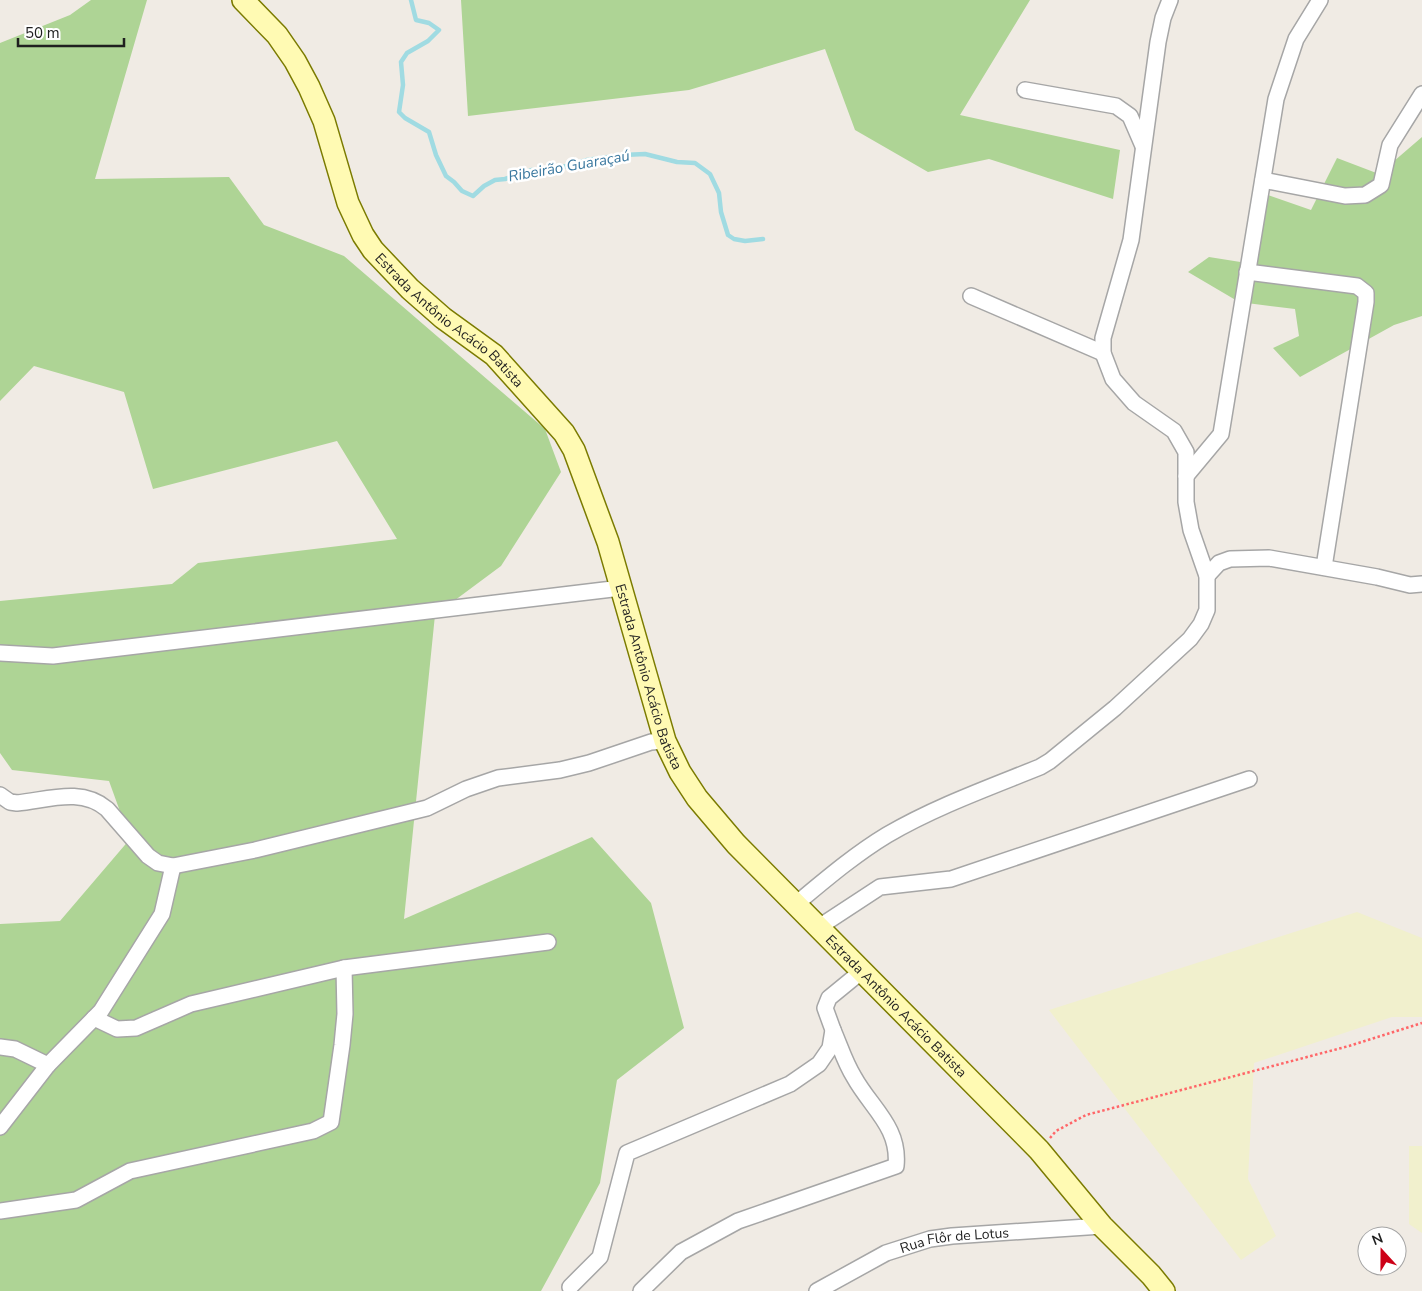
<svg xmlns="http://www.w3.org/2000/svg" width="1422" height="1291" font-family="'Nunito Sans',sans-serif">
  <style>
    .farmland { fill: #f1f0cd }
    .forest { fill: #aed495 }
    .lines { fill: none; stroke-linecap: round; stroke-linejoin: round }
    .stream { stroke: #a0dbe2; stroke-width: 4.5 }
    .street-casing { stroke: #a6a6a6; stroke-width: 18 }
    .secondary-casing { stroke: #7b7b00; stroke-width: 24 }
    .path { stroke: #ff6668; stroke-width: 2.5; stroke-dasharray: 2.5 2.5; stroke-linecap: butt }
    .street { stroke: #fff; stroke-width: 15 }
    .secondary { stroke: #fffab3; stroke-width: 21 }
    .labels { text-anchor: middle; dominant-baseline: central; stroke-width: 5; stroke-linejoin: round; paint-order: stroke }
    .street-label { font-size: 14px; fill: #1f1f1f; stroke: #fff }
    .water-label { font-size: 15px; font-style: italic; fill: #3a789f; stroke: #fff }
  </style>
  <rect width="100%" height="100%" fill="#f0ebe4"/>
  <!-- farmland -->
  <g class="farmland">
    <path d="M1357,912L1422,938V1017H1392L1254,1063L1248,1179L1276,1236L1241,1260L1049,1010Z"/>
    <path d="M1409,1146H1422V1233L1409,1224Z"/>
  </g>
  <!-- forest -->
  <g class="forest">
    <path d="M91,0H147L95,179L229,177L264,225L344,256L545,429L561,472L501,566L435,615L404,919L592,837L651,903L684,1028L617,1080L600,1183L541,1291H0V924L60,921L130,839L109,781L12,770L0,753V601L172,584L198,563L397,539L337,441L153,489L124,392L34,366L0,401V43L70,15Z"/>
    <path d="M461,0H1030L960,115L1120,150L1113,199L989,159L928,172L855,130L825,49L689,90L468,116Z"/>
    <path d="M1422,137V316L1394,325L1300,377L1273,348L1299,336L1295,309L1239,302L1188,272L1209,257L1253,264L1268,195L1311,210L1337,158L1379,174Z"/>
  </g>
  <g class="lines">
    <!-- stream -->
    <path class="stream" d="M411,0L416,20L429,23L439,30L428,41L407,53L401,62L403,85L399,112L405,118L429,132L436,155L446,176L454,182L462,191L473,196L484,186L495,180L505,179L532,170L549,171L587,160L623,155L645,154L677,162L695,163L710,174L719,193L721,212L728,235L734,239L745,241L763,239"/>
    <!-- street casing -->
    <g class="street-casing">
      <g id="street">
        <path d="M1025,90L1116,106L1130,116L1143,146"/>
        <path d="M1263,180L1345,196L1365,195L1381,185L1390,145L1422,94"/>
        <path d="M1247,272L1357,286L1366,293V302L1324,567"/>
        <path d="M971,296L1103,353"/>
        <path d="M1186,476L1221,434L1276,99L1296,39L1320,0"/>
        <path d="M1207,576L1219,563L1230,559L1269,558L1377,577L1410,585L1422,584"/>
        <path d="M0,653L53,656L621,588"/>
        <path d="M0,795L10,802L17,803C48,800 81,787 107,809L148,856L158,863L173,866L255,850L427,808L466,789L498,778L560,770L589,763L651,742L665,741"/>
        <path d="M796,904C825,880 854,855 887,835C935,807 988,788 1040,767L1050,761L1115,708L1190,639L1201,624L1207,610V576L1191,530L1186,502V452L1174,431L1134,403L1113,379L1103,353V338L1131,240L1158,42L1163,18L1170,0"/>
        <path d="M819,927L880,887L951,879L1249,779"/>
        <path d="M94,1018L117,1029L136,1028L191,1004L344,968L548,942"/>
        <path d="M0,1047L15,1049L48,1065L101,1011L162,914L173,866"/>
        <path d="M0,1127L48,1065"/>
        <path d="M0,1211L76,1200L130,1171L313,1131L331,1122L342,1045L345,1014L344,968"/>
        <path d="M570,1287L600,1257L627,1153L790,1084L819,1064L830,1048L833,1030L825,1008L829,998L862,971"/>
        <path d="M641,1291L681,1252L738,1221L896,1166C900,1127 871,1108 854,1077C845,1063 840,1046 833,1030"/>
        <path id="s1" d="M817,1291L886,1253L930,1239L952,1236L1102,1226"/>
      </g>
    </g>
    <!-- secondary casing -->
    <g class="secondary-casing">
      <g id="secondary">
        <path id="s2" d="M243,0L277,35L295,61L309,87L324,121L348,203L363,235L373,250L410,289L443,318L494,355L564,433L574,450L608,542L665,741L680,772L697,798L736,844L1039,1150L1102,1226L1151,1275L1164,1291"/>
      </g>
    </g>
    <!-- path -->
    <path class="path" d="M1050,1138L1056,1131L1086,1115L1349,1046L1422,1023"/>
    <!-- street -->
    <use href="#street" class="street"/>
    <!-- secondary -->
    <use href="#secondary" class="secondary"/>
  </g>
  <g class="labels">
    <!-- street labels -->
    <g class="street-label">
      <text stroke="none"><textPath href="#s2" startOffset="390">Estrada Antônio Acácio Batista</textPath></text>
      <text stroke="none"><textPath href="#s2" startOffset="810">Estrada Antônio Acácio Batista</textPath></text>
      <text stroke="none"><textPath href="#s2" startOffset="1230">Estrada Antônio Acácio Batista</textPath></text>
      <text stroke="none"><textPath href="#s1" startOffset="149">Rua Flôr de Lotus</textPath></text>
    </g>
    <!-- water labels -->
    <g class="water-label">
      <text transform="translate(569 166) rotate(-10)">Ribeirão Guaraçaú</text>
    </g>
  </g>
  <!-- north arrow -->
  <g transform="translate(1382 1251) rotate(339)"><circle r="24" fill="#ffffff" stroke="#a5a5a5"/>
  <path d="M0-4L9 19L0 12L-9 19Z" fill="#cd0017"/>
  <text y="-8" font-size="14" font-weight="bold" text-anchor="middle" fill="#1f1f1f">N</text>
  </g>
  <!-- scale -->
  <path d="M18 38v8h106v-8" fill="none" stroke="#1f1f1f" stroke-width="2.5"/>
  <text x="25" y="38" font-size="15" fill="#1f1f1f" stroke="#ffffff" stroke-width="4" paint-order="stroke">50 m</text>
</svg>
